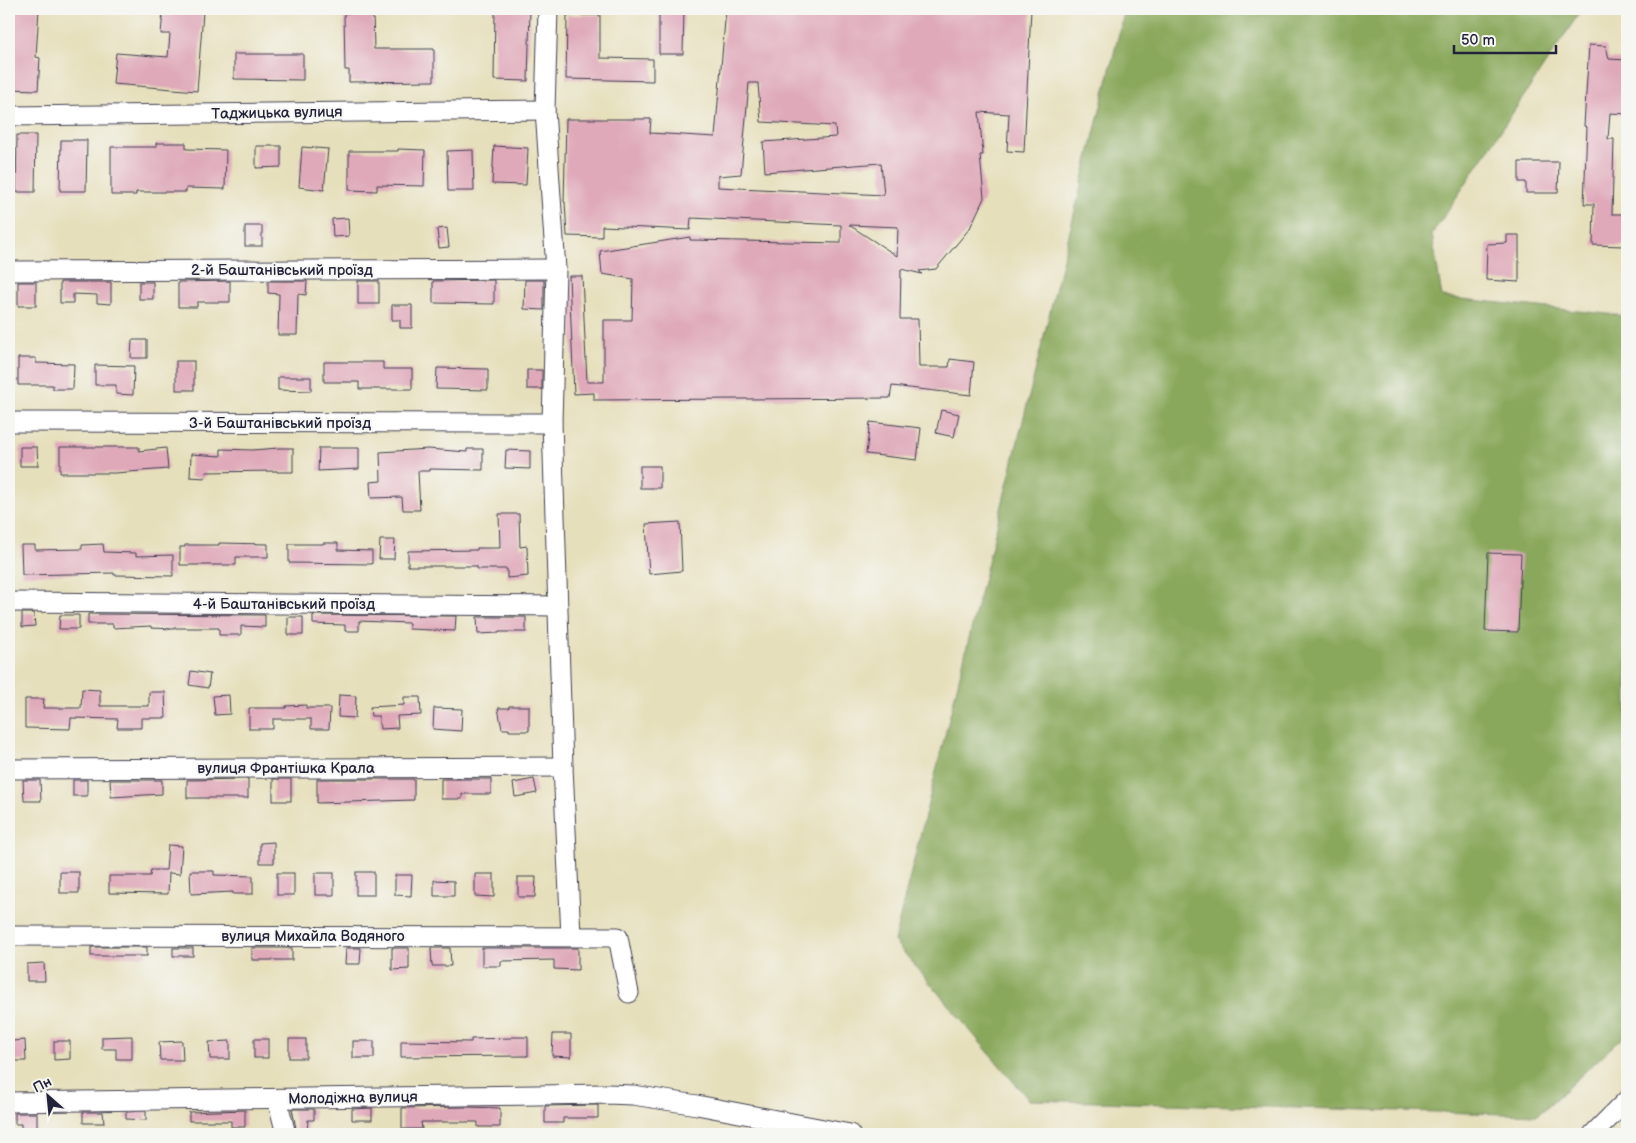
<svg xmlns="http://www.w3.org/2000/svg" width="1636" height="1143" font-family="'Balsamiq Sans',sans-serif">
  <style>
    .forest { fill: #8aa85b; stroke: #56654b }
    .building { fill: #dfa9b9; fill-rule: evenodd }
    .lines { fill: none; stroke-linecap: round; stroke-linejoin: round }
    .minor-casing { stroke: #3f3e4e; stroke-width: 21 }
    .minor { stroke: #fff; stroke-width: 19 }
    .labels { text-anchor: middle; dominant-baseline: central; stroke-width: 4; stroke-linejoin: round; paint-order: stroke }
    .street-label { font-size: 15px; fill: #22223b; stroke: #f6f6f2 }
  </style>
  <rect width="100%" height="100%" fill="#f6f6f2"/>
  <filter id="ink" filterUnits="userSpaceOnUse"><feTurbulence type="fractalNoise" baseFrequency=".02" numOctaves="2"/><feDisplacementMap in="SourceGraphic" scale="10" xChannelSelector="R" yChannelSelector="G"/><feConvolveMatrix kernelMatrix="1 2 1 2 8 2 1 2 1" color-interpolation-filters="sRGB"/></filter>
  <filter id="wash" filterUnits="userSpaceOnUse"><feTurbulence type="fractalNoise" baseFrequency=".0096" numOctaves="4" result="noise"/><feDisplacementMap in="SourceGraphic" scale="20" xChannelSelector="R" yChannelSelector="G"/><feGaussianBlur stdDeviation="1.12" result="paint"/><feColorMatrix in="noise" values="0 0 0 0 0 0 0 0 0 0 0 0 0 0 0 0 0 1.4 0 .05"/><feComposite in="paint" operator="in"/></filter>
  <g filter="url(#wash)">
    <rect width="100%" height="100%" fill="#e6dfbb"/>
    <!-- forest -->
    <path class="forest" d="M1125,9H1582L1432,234L1442,297L1627,316V1033L1538,1115L1029,1100L894,941Z"/>
    <g id="blocks">
      <!-- building -->
      <g class="building">
        <path d="M13,9H39L36,57L40,58L38,90L9,89Z"/>
        <path d="M495,9H530L528,81L494,80Z"/>
        <path d="M659,9H684L683,54H659Z"/>
        <path d="M726,9H1031L1024,152L1007,151L1009,114L979,112L983,155H980L984,198L970,228L936,269L919,271L922,274L901,269L900,319H918L919,367H949L950,359L974,362L971,395L892,386L890,398L594,400V393L574,394L569,276H582L587,382H604V320H632L633,279L602,274L600,251L690,237V240L841,243V225L691,218L690,230L602,226V237L567,236L565,202H564L566,119H651L650,133L715,137ZM749,83H758L761,122L835,126L836,137L763,142L765,172L881,163L884,195L718,187V176L741,174ZM849,225L898,227L897,256Z"/>
        <path d="M175,10L203,12L197,91L113,84L116,53L168,57L170,34H161L163,11L175,12Z"/>
        <path d="M344,13H373L374,49H434V81L349,82V70H345Z"/>
        <path d="M567,15H600V58L653,59V81L566,79Z"/>
        <path d="M1589,45L1606,46L1609,59L1627,60V114L1610,113L1608,139H1614L1612,214H1625L1624,246L1593,245L1594,204H1584L1587,127L1584,126Z"/>
        <path d="M234,54H303V80L234,79Z"/>
        <path d="M17,135H36L35,192H16Z"/>
        <path d="M61,140H87L86,191H60Z"/>
        <path d="M156,143H186V149L226,150L225,189L186,188V192H136V195H111V147H156Z"/>
        <path d="M256,146H281V167L256,168Z"/>
        <path d="M494,146L528,148L526,185L492,184Z"/>
        <path d="M302,147L328,149L324,190L299,187Z"/>
        <path d="M398,149L425,150L424,186L377,185V191L349,190V151H398Z"/>
        <path d="M473,150L474,191H448L447,151Z"/>
        <path d="M1519,162H1559L1558,193H1526V182H1519Z"/>
        <path d="M348,218L349,236L333,237L332,219Z"/>
        <rect x="245" y="226" width="17" height="20"/>
        <path d="M447,228L449,247L439,248L437,229Z"/>
        <path d="M1507,235H1519V282L1486,280L1487,244L1507,243Z"/>
        <path d="M494,280V304L433,303V281Z"/>
        <path d="M525,280H544V310L524,309Z"/>
        <path d="M230,281V302H197V307H178V282Z"/>
        <path d="M268,281H307L306,295L298,294L297,335H278L279,294L268,293Z"/>
        <rect x="358" y="281" width="21" height="23"/>
        <rect x="18" y="282" width="18" height="24"/>
        <path d="M60,282H111V304L97,303V295L73,294V303H60Z"/>
        <rect x="139" y="282" width="14" height="17"/>
        <path d="M392,305H412V328H400V320H392Z"/>
        <path d="M132,340H147V358H131Z"/>
        <path d="M18,358H36V363L74,364L73,389H53V385H18Z"/>
        <rect x="176" y="361" width="18" height="29"/>
        <path d="M324,362H383V369H412V389H359V382H324Z"/>
        <path d="M95,365L134,366L133,395L116,394V385H95Z"/>
        <path d="M437,368L488,369V390L436,389Z"/>
        <rect x="527" y="370" width="15" height="19"/>
        <path d="M278,377H311V391L278,390Z"/>
        <path d="M941,410L959,414L954,437L936,433Z"/>
        <path d="M870,422L921,428L917,460L866,454Z"/>
        <path d="M20,447H37L38,466H20Z"/>
        <path d="M60,447H139V451L166,448L168,469L115,473H60Z"/>
        <path d="M279,448H293V472H277V471L206,472L205,478L190,477L191,454L221,456V449L252,450Z"/>
        <path d="M319,448H359V469L318,471Z"/>
        <path d="M428,449L467,452V449H483V470L430,469V471H418L420,510H403L402,497L371,498L370,482L381,481L380,452Z"/>
        <path d="M506,450L530,451V469L505,468Z"/>
        <rect x="640" y="466" width="20" height="22"/>
        <path d="M499,514H519L520,547L527,546L528,576L507,578V569H477V566H408V551L477,550V548H500Z"/>
        <path d="M680,522L682,571L649,574L646,524Z"/>
        <path d="M380,540H395L394,559H379Z"/>
        <path d="M219,543L268,544V557H236V565H180V547H185V545H219Z"/>
        <path d="M323,543H338V550L372,551V564L289,563V544H323Z"/>
        <path d="M103,544L104,552L136,553V556L173,555V576L114,575V573L22,575L21,545H35V550L82,549V545Z"/>
        <path d="M1488,553L1521,554L1518,632L1485,631Z"/>
        <path d="M22,613H34L35,626L22,627Z"/>
        <path d="M88,614L265,615V627L241,626V635H219V628H174V629L151,628V626L113,628V624H88Z"/>
        <path d="M60,615H79V629H59Z"/>
        <path d="M313,615L456,616L455,631L409,629V623L359,621V631H345V625L313,624Z"/>
        <rect x="288" y="617" width="15" height="18"/>
        <path d="M477,617H526V632H499V633L478,634Z"/>
        <path d="M191,671L210,674L208,688L189,685Z"/>
        <path d="M82,689L100,690V706H149V692H165L166,718H141V728H117L118,719L71,718L70,729L25,728V699H44L43,708H81Z"/>
        <path d="M229,695L230,714L215,715L213,696Z"/>
        <path d="M339,695L356,696L355,718L338,717Z"/>
        <path d="M404,697H420L421,715L397,716L398,728L380,729L379,716H371L370,707L404,705Z"/>
        <path d="M306,705V708H330L329,729H311V719H273V729H249V708H286V706Z"/>
        <path d="M509,706H529V731H509V729H502L498,708H509Z"/>
        <path d="M434,708L462,709L461,731L433,729Z"/>
        <path d="M248,779V798H187V780Z"/>
        <rect x="273" y="779" width="18" height="22"/>
        <path d="M317,779H414V800L317,803Z"/>
        <path d="M441,779H491V794H462V799H441Z"/>
        <path d="M534,779L537,793L515,797L513,783Z"/>
        <path d="M23,780H40L41,801H24Z"/>
        <rect x="73" y="780" width="14" height="16"/>
        <path d="M110,780H162V794L111,797Z"/>
        <path d="M274,842V863H260V843Z"/>
        <path d="M168,845L182,846L180,874L169,873L168,894L109,893V876H150L151,870H166Z"/>
        <path d="M190,871H214V875L253,876V894H233V892L191,894Z"/>
        <rect x="60" y="872" width="19" height="21"/>
        <rect x="356" y="872" width="18" height="23"/>
        <rect x="277" y="873" width="17" height="22"/>
        <rect x="315" y="873" width="19" height="22"/>
        <path d="M475,874H494V897L475,896Z"/>
        <path d="M395,875H412L411,896L395,895Z"/>
        <path d="M518,877H536L535,897H518Z"/>
        <path d="M434,880L454,881V896H434Z"/>
        <rect x="91" y="947" width="56" height="9"/>
        <rect x="173" y="948" width="20" height="8"/>
        <rect x="252" y="948" width="40" height="12"/>
        <path d="M346,948H361L360,964H345Z"/>
        <path d="M392,948H409V969L392,970Z"/>
        <path d="M431,948H450L451,966H432Z"/>
        <path d="M482,948H578V970L554,969V960L501,961V966H482Z"/>
        <path d="M44,963L45,981H27V964Z"/>
        <path d="M553,1034H571V1057L552,1056Z"/>
        <path d="M132,1036V1059H116V1049H102V1037Z"/>
        <path d="M511,1037H528V1056L401,1057V1041L471,1042V1039L512,1038Z"/>
        <rect x="254" y="1039" width="14" height="19"/>
        <rect x="289" y="1039" width="17" height="19"/>
        <path d="M25,1040L26,1061H12V1041Z"/>
        <path d="M54,1041H70V1059L54,1060Z"/>
        <path d="M182,1041L183,1060H160L159,1042Z"/>
        <path d="M230,1041V1059H210L209,1042Z"/>
        <rect x="353" y="1041" width="21" height="17"/>
        <path d="M598,1105V1118H563V1123H545V1106Z"/>
        <path d="M467,1107L500,1108V1127H478V1122H421L422,1129H402V1108Z"/>
        <path d="M372,1108V1120H352V1109Z"/>
        <path d="M292,1109H314V1120H308L307,1133H297Z"/>
        <path d="M245,1110V1127H231V1121H189V1112Z"/>
        <path d="M146,1111V1120L126,1119V1112Z"/>
        <path d="M83,1112H103L104,1123H83Z"/>
        <path d="M15,1113H37V1134H21V1124H15Z"/>
      </g>
    </g>
  </g>
  <g filter="url(#ink)">
    <use href="#blocks" fill-opacity="0" stroke="#3f3e4e" stroke-width="1"/>
    <g class="lines">
      <!-- minor casing -->
      <g class="minor-casing">
        <g id="minor">
          <path d="M548,9L545,110L556,269L552,423L563,767L571,936"/>
          <path d="M9,116L545,110"/>
          <path d="M9,271L556,269"/>
          <path d="M9,422L552,423"/>
          <path d="M9,602L558,606"/>
          <path d="M9,769L563,767"/>
          <path d="M9,936L618,937L629,993"/>
          <path d="M277,1099L286,1134"/>
          <path d="M9,1102L607,1094L633,1095L697,1105L850,1134"/>
          <path d="M1593,1134L1627,1100"/>
        </g>
      </g>
      <!-- minor -->
      <use href="#minor" class="minor"/>
    </g>
  </g>
  <g class="labels">
    <!-- street labels -->
    <g class="street-label">
      <text transform="translate(277 113) rotate(-1)">Таджицька вулиця</text>
      <text x="282" y="270">2-й Баштанівський проїзд</text>
      <text x="280" y="423">3-й Баштанівський проїзд</text>
      <text x="284" y="604">4-й Баштанівський проїзд</text>
      <text x="286" y="768">вулиця Франтішка Крала</text>
      <text x="313" y="936">вулиця Михайла Водяного</text>
      <text transform="translate(353 1098) rotate(-1)">Молодіжна вулиця</text>
    </g>
  </g>
  <!-- margin -->
  <rect width="1636" height="1143" fill="none" stroke="#f6f6f2" stroke-width="30"/>
  <!-- north arrow -->
  <g transform="translate(48 1096) rotate(333)" stroke="#f6f6f2" stroke-width="4" paint-order="stroke">
  <path d="M0-4L9 19L0 12L-9 19Z" fill="#22223b"/>
  <text y="-8" font-size="14" font-weight="bold" text-anchor="middle" fill="#22223b">Пн</text>
  </g>
  <!-- scale -->
  <path d="M1454 45v8h102v-8" fill="none" stroke="#22223b" stroke-width="2.5"/>
  <text x="1461" y="45" font-size="15" fill="#22223b" stroke="#f6f6f2" stroke-width="4" paint-order="stroke">50 m</text>
</svg>
